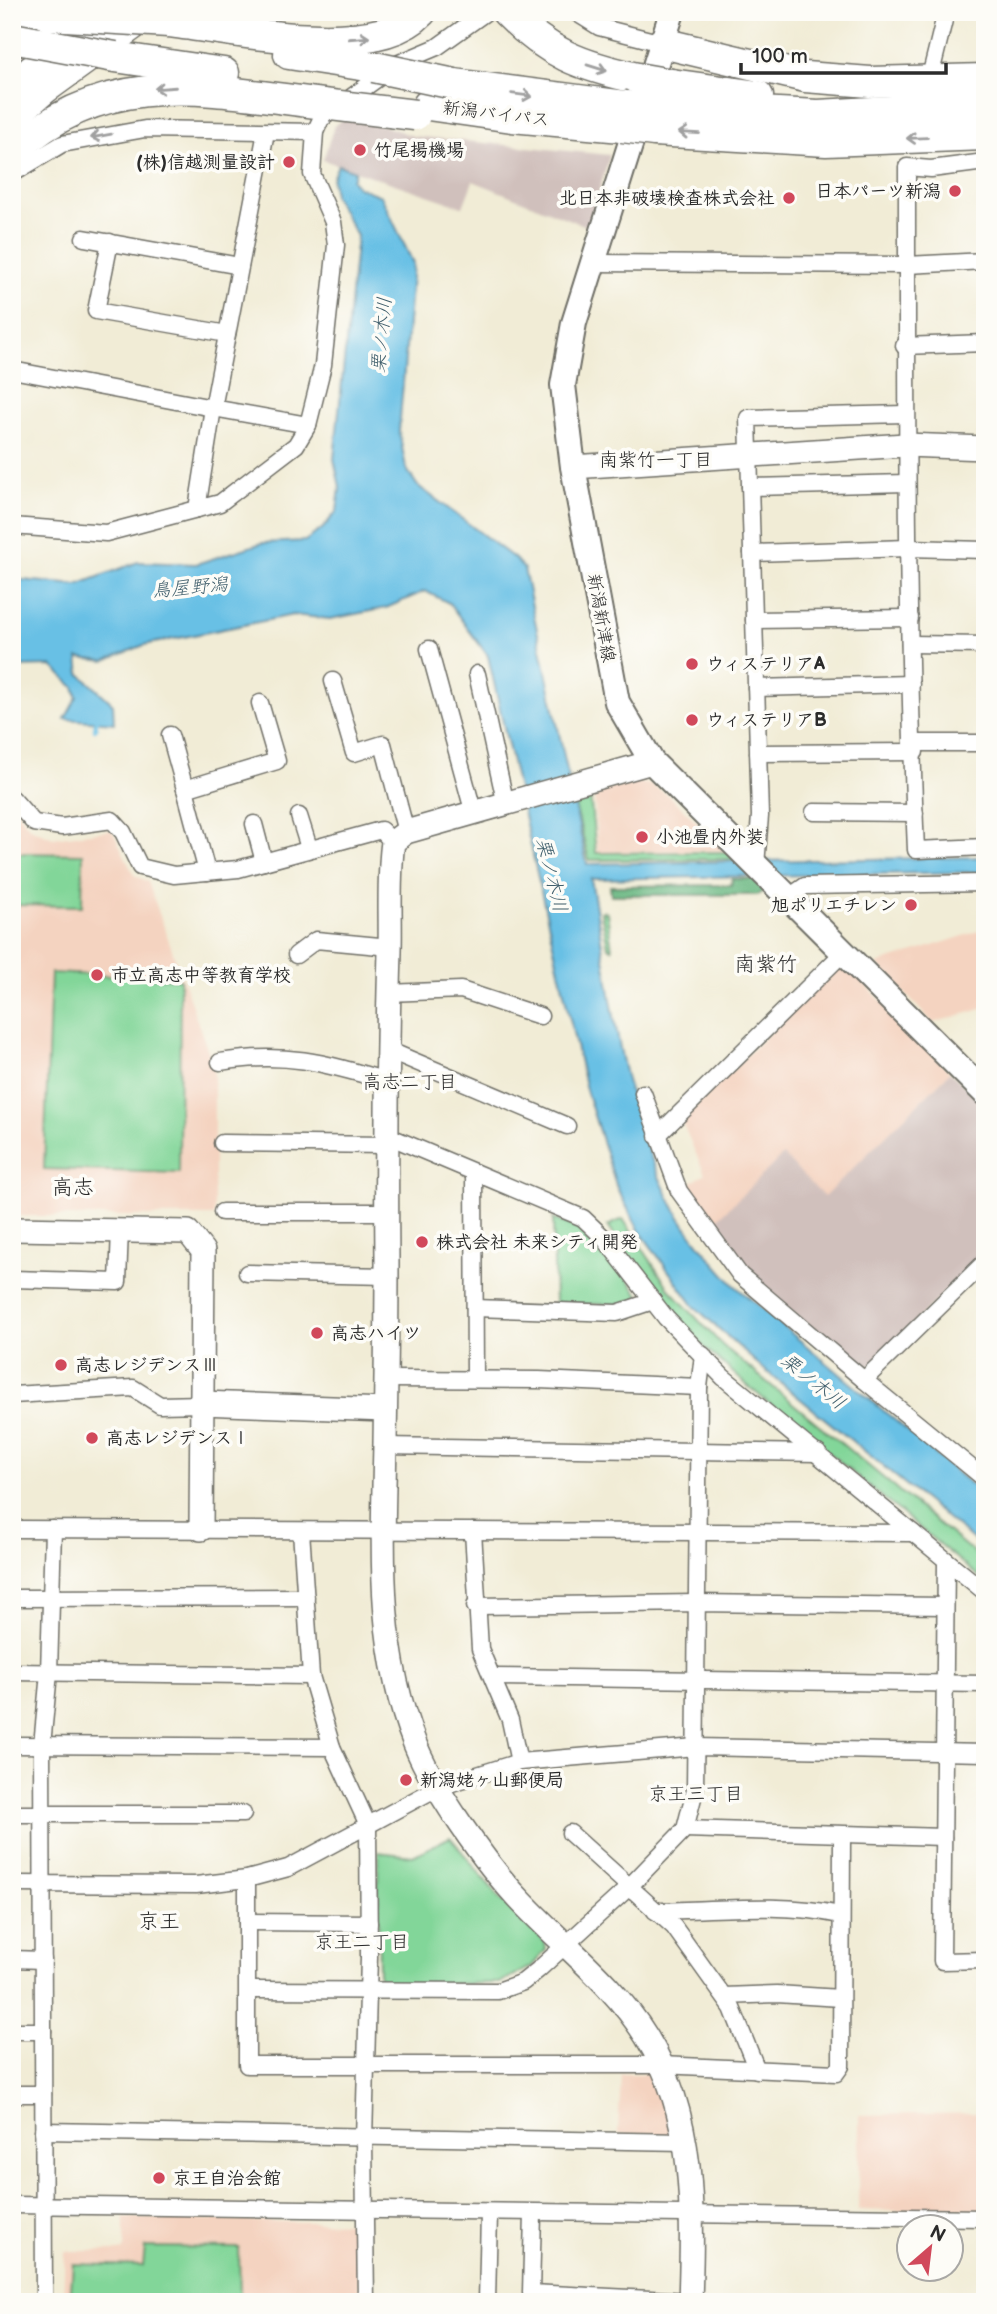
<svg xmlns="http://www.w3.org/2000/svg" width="997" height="2314" font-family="'Balsamiq Sans','Klee One',sans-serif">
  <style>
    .built { fill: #f4d3c0 }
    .industrial { fill: #d0c0bc }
    .green { fill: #82d699; stroke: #568062; stroke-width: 2 }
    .forest { fill: #69b781; stroke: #4a7156; stroke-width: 2 }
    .water { fill: #67c0e5; stroke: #497688; stroke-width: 2 }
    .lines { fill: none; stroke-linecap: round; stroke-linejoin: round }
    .stream { stroke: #67c0e5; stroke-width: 4.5 }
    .street-casing { stroke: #706f67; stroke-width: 19 }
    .secondary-casing { stroke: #706f67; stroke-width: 26 }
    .primary-casing { stroke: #706f67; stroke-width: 28 }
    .highway-casing { stroke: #706f67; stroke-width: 33 }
    .street { stroke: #fff; stroke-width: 16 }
    .secondary { stroke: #fff; stroke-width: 23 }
    .primary { stroke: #fff; stroke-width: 24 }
    .highway { stroke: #fff; stroke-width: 30 }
    .highway-bridge-casing { stroke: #706f67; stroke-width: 33; stroke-linecap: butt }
    .highway-bridge { stroke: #fff; stroke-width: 30 }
    .oneway { stroke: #a0a0a0 }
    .poi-dot { fill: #d1495b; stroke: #fdfcf7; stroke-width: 2.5 }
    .labels { text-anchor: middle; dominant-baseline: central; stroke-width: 7; stroke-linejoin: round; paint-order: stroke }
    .street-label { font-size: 18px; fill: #2b2b2b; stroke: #fdfcf7 }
    .poi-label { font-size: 18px; font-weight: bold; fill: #2b2b2b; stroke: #fdfcf7; text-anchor: start }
    .water-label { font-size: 19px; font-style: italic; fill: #405f6c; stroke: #fdfcf7 }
    .neighbourhood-label { font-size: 19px; fill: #2b2b2b; stroke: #fdfcf7 }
    .quarter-label { font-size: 21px; fill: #2b2b2b; stroke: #fdfcf7 }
  </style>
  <rect width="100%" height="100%" fill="#fdfcf7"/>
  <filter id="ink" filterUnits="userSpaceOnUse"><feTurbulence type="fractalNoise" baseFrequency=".0143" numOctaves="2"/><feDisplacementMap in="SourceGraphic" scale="14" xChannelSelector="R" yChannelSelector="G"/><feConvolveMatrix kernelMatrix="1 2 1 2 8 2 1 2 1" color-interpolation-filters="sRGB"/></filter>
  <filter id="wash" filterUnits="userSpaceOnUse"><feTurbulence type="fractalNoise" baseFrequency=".00686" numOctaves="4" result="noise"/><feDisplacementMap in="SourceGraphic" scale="28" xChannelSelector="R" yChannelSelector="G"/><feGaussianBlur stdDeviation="1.57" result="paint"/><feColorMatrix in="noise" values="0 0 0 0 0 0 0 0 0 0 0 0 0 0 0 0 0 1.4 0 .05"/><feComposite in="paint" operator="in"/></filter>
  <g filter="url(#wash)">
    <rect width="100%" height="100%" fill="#f1ecd6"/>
    <!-- built -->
    <g class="built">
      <path d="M632,781L651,785L669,796L727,850L598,852L594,793Z"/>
      <path d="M12,806L30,828L53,838L112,830L134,875L148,882L214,1068V1216H12Z"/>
      <path d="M985,929V1008L933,1023L877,964Z"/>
      <path d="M843,961L950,1072L824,1198L709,1227L683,1187L705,1174L681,1120Z"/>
      <path d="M621,2074H655L676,2126L673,2135L618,2134Z"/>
      <path d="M985,2113V2213L858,2210L859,2115Z"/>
      <path d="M124,2218L357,2223L359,2302H63L65,2251H124Z"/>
    </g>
    <!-- industrial -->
    <g class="industrial">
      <path d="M350,114L413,136L610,155L588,227L473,181L463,207L323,160L334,126Z"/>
      <path d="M950,1072L985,1106V1252L863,1373L745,1275L709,1227L783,1155L824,1197Z"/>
    </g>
    <!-- green -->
    <g class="green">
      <path d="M590,795L596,853L730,852L736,859L589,860L574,801Z"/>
      <path d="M12,853L83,854L82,906L12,905Z"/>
      <path d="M603,911L607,913L612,949L608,947L601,912Z"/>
      <path d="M51,973L180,979L179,1173L44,1169Z"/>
      <path d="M553,1219C603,1234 611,1256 639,1295L633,1304H555Z"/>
      <path d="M623,1219L670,1290L722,1345L985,1562V1582L748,1386L675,1321L644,1282L608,1226Z"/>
      <path d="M450,1837L499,1897L545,1942L546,1950L531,1967L499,1983L379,1985L378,1852L413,1856Z"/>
      <path d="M145,2247L239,2248L240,2302H70L73,2264L143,2266Z"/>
    </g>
    <!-- forest -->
    <path class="forest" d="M732,879H753L764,891L757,895H611L610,886L731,885Z"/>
    <!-- water -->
    <path class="water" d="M338,165L355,171L352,180L358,187L381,196L413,263L399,431L406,468L417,485L515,559L524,569L587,864L985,857V872L591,879C611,990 620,1109 675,1209C691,1237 713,1261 734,1285L985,1496V1549L760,1366L694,1306L639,1230L617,1188L586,1090L488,656L449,603L425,591L386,608L330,619L293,615L144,645L105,661L78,658L80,674L113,704L114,723L65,719L77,697L74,687L52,666L12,667V579L77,585L138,562L196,564L262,543L305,541L323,528L337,511L340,487L334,459L357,236L334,196L332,179Z"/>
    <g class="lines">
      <!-- stream -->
      <path class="stream" d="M95,729L96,722"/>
    </g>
  </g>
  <g filter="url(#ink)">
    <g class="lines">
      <!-- street casing -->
      <g class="street-casing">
        <g id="street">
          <path d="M575,12L599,27L662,43"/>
          <path d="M931,73L946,12"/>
          <path d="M985,162L931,169L907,167C907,395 906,622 916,850L985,847"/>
          <path d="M12,174L62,144L145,129L315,132"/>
          <path d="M84,238L240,266"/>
          <path d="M110,242L96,311L227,334"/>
          <path d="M595,263L907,265L985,261"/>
          <path d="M904,346L985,343"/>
          <path d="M12,370L213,408L266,132"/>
          <path d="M750,487L906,483"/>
          <path d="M197,509L213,408L308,425"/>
          <path d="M12,526L106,533L220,503L296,445L308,425L323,365L336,245L333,222L312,174L315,132L321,119L399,63L437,47L486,12"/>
          <path d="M752,553L908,548L985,550"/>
          <path d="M754,620L910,618"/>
          <path d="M910,644L985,645"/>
          <path d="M429,649L474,814"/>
          <path d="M477,674L506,805"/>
          <path d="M333,681L354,753L383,744L406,832"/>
          <path d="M756,688L911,684"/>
          <path d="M170,735L185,789"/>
          <path d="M915,743H985"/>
          <path d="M758,753L915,752"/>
          <path d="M12,798L34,823L62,827L112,820L123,832L140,867L174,875L238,869L381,830L393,842"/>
          <path d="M814,812L915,813"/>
          <path d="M299,816L309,848"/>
          <path d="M254,824L264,862"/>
          <path d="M756,865L760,816L748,418L905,414"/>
          <path d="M207,872L185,789L277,761L260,703"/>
          <path d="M789,897L805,886L985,883"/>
          <path d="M296,955L316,940L390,947"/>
          <path d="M389,993L461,990L540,1016"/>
          <path d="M388,1050L567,1126"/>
          <path d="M220,1062C285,1051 325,1063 387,1081"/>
          <path d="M643,1093L679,1191L740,1275L864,1380"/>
          <path d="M386,1135L583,1218L604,1238L666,1318L723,1377L985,1592"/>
          <path d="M657,1136L844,952"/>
          <path d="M222,1143L386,1145"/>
          <path d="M474,1172L475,1379"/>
          <path d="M222,1212H386"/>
          <path d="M985,1262L864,1380L985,1479"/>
          <path d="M247,1273L387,1276"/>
          <path d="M12,1279L118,1282L120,1229"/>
          <path d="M475,1308L617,1313L653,1301"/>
          <path d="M387,1379L539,1380L699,1387"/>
          <path d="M12,1395L133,1388L160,1405L202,1404"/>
          <path d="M385,1446L818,1453"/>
          <path d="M12,1529L913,1533"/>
          <path d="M301,1531L311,1676L332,1747L368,1825L369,1957L364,2139L366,2302"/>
          <path d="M473,1531L480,1649L510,1720L519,1762"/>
          <path d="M946,1560L942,1961L985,1960"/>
          <path d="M12,1598L306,1597"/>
          <path d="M475,1606L697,1603L945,1606"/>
          <path d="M12,1672L311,1676"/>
          <path d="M493,1677L985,1684"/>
          <path d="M12,1745L332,1747"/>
          <path d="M12,1814H243"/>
          <path d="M685,1829L943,1837"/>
          <path d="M570,1833L674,1927L732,2008L757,2070"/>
          <path d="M247,1879V2065H660L836,2073L841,2066L842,1836"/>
          <path d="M12,1884L196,1885L247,1879L288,1868L439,1787L519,1762L696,1747L985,1753"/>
          <path d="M655,1911C715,1910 782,1902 840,1915"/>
          <path d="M247,1922L369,1923"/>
          <path d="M12,1959L43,1960"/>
          <path d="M248,1990L498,1991L523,1982L538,1970L628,1888L685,1829L695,1790L699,1387L703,1355"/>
          <path d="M724,1996L777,1994L840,1998"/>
          <path d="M12,2031H43"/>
          <path d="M12,2094H43"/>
          <path d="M43,2131L685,2142"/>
          <path d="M12,2205L985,2218"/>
          <path d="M533,2213L531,2293L690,2301"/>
          <path d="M44,2302L42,1745L49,1673L53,1529"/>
          <path d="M487,2302L489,2213"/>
        </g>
      </g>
      <!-- secondary casing -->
      <g class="secondary-casing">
        <g id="secondary">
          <path d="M573,467L905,445L985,448"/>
          <path d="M652,762L406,832L393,842C388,877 391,915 390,951C387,1055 386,1159 387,1263C387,1323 386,1383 385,1443C383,1545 376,1647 415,1744C433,1789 485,1863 519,1899C561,1944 613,1983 646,2036C696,2116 693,2212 690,2302"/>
          <path d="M12,1229L188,1232L203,1251L201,1529"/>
          <path d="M202,1403L385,1410"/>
        </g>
      </g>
      <!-- primary casing -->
      <g class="primary-casing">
        <path id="primary" d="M672,12L574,323L563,385L573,467L617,702L652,762L985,1093"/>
      </g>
      <!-- highway casing -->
      <g class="highway-casing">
        <g id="highway">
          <path d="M507,12C547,53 581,66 637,78"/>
          <path d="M169,22C232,29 374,62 421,12"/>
          <path d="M12,24L32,12"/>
          <path d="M662,43L805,77L870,82L985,79"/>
          <path d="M289,54L374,67"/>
          <path d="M115,57L224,73"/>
          <path d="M454,84L625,106"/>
          <path d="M671,84L758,96"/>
          <path d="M12,85L79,37"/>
          <path d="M428,105L512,117L622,127"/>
          <path d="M663,107L818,115L985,106"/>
          <path d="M12,116L45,88L150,12"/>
          <path d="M654,131L826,141L985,135"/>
          <path d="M12,152C110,63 212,91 331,105"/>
        </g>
      </g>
      <!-- street -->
      <use href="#street" class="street"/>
      <!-- secondary -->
      <use href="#secondary" class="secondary"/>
      <!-- primary -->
      <use href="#primary" class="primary"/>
      <!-- highway -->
      <use href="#highway" class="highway"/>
      <!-- highway-bridge casing -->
      <g class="highway-bridge-casing">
        <g id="highway-bridge">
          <path d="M48,15L169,22"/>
          <path d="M12,38L115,57"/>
          <path d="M374,67L454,84"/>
          <path d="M637,78L671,84"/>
          <path d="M331,105L415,115"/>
          <path d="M625,106L663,107"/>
          <path d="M622,127L654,131"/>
        </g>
      </g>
      <!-- highway-bridge -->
      <use href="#highway-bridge" class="highway-bridge"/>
    </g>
    <!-- one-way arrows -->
    <defs><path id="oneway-shaft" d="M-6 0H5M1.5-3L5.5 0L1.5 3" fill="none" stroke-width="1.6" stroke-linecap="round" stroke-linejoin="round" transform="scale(1.75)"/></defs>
    <g class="oneway">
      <use href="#oneway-shaft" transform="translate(359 38) rotate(-4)"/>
      <use href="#oneway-shaft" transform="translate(597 68) rotate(17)"/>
      <use href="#oneway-shaft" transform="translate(165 88) rotate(176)"/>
      <use href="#oneway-shaft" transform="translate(522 95) rotate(8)"/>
      <use href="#oneway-shaft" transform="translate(689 133) rotate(-177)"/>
      <use href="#oneway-shaft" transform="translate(101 136) rotate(170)"/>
      <use href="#oneway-shaft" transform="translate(917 138) rotate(178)"/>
    </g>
  </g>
  <!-- markers -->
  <g class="poi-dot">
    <circle cx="360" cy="150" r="7"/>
    <circle cx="289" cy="162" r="7"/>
    <circle cx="955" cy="191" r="7"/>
    <circle cx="789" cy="198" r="7"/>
    <circle cx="692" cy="664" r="7"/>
    <circle cx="692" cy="720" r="7"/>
    <circle cx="642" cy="837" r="7"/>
    <circle cx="911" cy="905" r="7"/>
    <circle cx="97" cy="975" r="7"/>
    <circle cx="422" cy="1242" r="7"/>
    <circle cx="317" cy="1333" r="7"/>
    <circle cx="61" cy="1365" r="7"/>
    <circle cx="92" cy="1438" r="7"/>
    <circle cx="406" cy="1780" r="7"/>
    <circle cx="159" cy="2178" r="7"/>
  </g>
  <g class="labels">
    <!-- street labels -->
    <g class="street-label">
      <text transform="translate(496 114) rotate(7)">新潟バイパス</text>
      <text transform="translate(601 618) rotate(80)">新潟新津線</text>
    </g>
    <!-- poi labels -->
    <g class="poi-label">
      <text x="374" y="150">竹尾揚機場</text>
      <text x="275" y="162" text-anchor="end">(株)信越測量設計</text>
      <text x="941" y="191" text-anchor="end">日本パーツ新潟</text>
      <text x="775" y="198" text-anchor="end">北日本非破壊検査株式会社</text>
      <text x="706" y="664">ウィステリアA</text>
      <text x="706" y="720">ウィステリアB</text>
      <text x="656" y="837">小池畳内外装</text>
      <text x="897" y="905" text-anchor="end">旭ポリエチレン</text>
      <text x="111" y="975">市立高志中等教育学校</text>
      <text x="436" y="1242">株式会社 未来シティ開発</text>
      <text x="331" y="1333">高志ハイツ</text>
      <text x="75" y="1365">高志レジデンスⅢ</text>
      <text x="106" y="1438">高志レジデンスⅠ</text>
      <text x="420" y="1780">新潟姥ヶ山郵便局</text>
      <text x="173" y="2178">京王自治会館</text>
    </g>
    <!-- water labels -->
    <g class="water-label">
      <text transform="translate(382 335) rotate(-85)">栗ノ木川</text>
      <text transform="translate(190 588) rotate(-5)">鳥屋野潟</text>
      <text transform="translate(551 875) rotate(76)">栗ノ木川</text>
      <text transform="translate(813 1382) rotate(39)">栗ノ木川</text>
    </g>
    <!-- neighbourhood labels -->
    <g class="neighbourhood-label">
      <text x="656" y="460">南紫竹一丁目</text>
      <text x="410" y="1082">高志二丁目</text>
      <text x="696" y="1794">京王三丁目</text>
      <text x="362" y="1942">京王二丁目</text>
    </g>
    <!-- quarter labels -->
    <g class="quarter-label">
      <text x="766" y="964">南紫竹</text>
      <text x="73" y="1187">高志</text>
      <text x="159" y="1921">京王</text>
    </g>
  </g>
  <!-- margin -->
  <rect width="997" height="2314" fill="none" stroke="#fdfcf7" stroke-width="42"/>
  <!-- north arrow -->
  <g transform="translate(930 2248) rotate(28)"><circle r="33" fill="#fdfcf7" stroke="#a9a8a5" stroke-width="2"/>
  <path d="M0-5L12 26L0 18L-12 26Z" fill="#d1495b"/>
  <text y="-10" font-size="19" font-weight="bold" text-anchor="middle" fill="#2b2b2b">N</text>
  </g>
  <!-- scale -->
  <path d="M741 63v10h205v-10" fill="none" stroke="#2b2b2b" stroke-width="3.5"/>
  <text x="752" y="63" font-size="21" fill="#2b2b2b" stroke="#fdfcf7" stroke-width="5" paint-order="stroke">100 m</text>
</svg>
